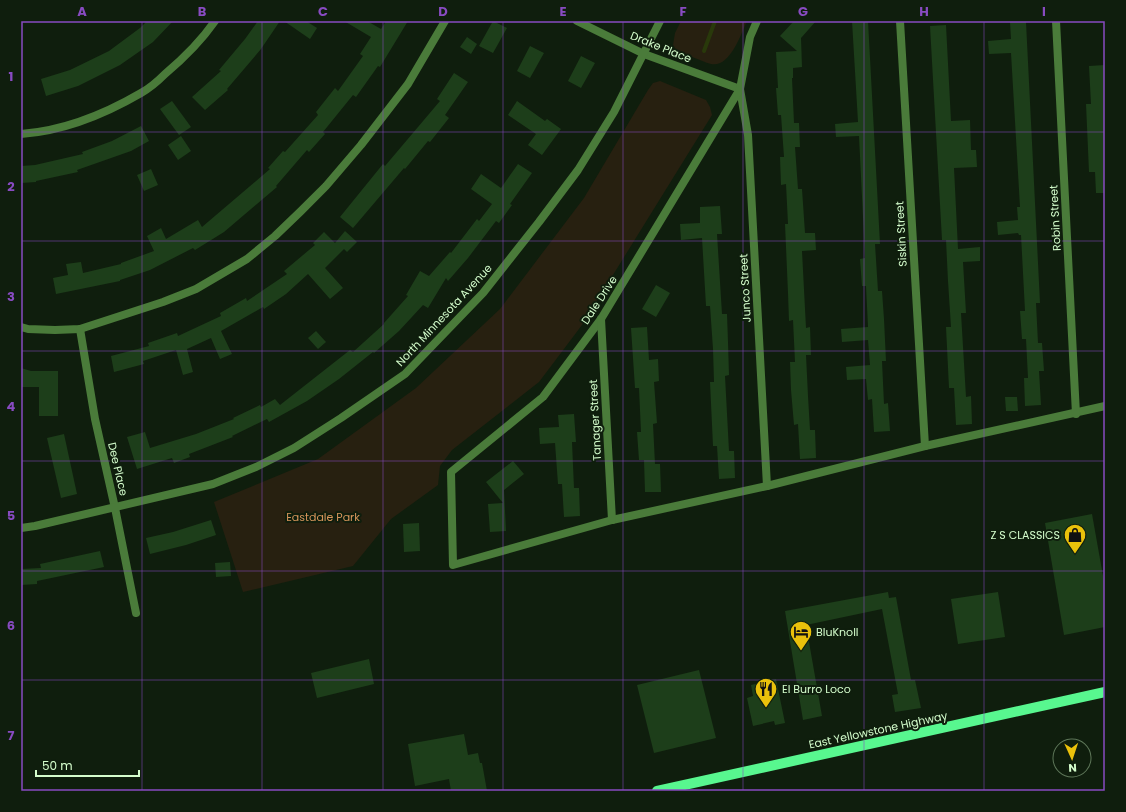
<svg xmlns="http://www.w3.org/2000/svg" width="1126" height="812" font-family="Poppins,sans-serif">
  <style>
    .green { fill: #272010 }
    .lines { fill: none; stroke-linecap: round; stroke-linejoin: round }
    .stream { stroke: #29390b; stroke-width: 4 }
    .building { fill: #1d3e1a }
    .street { stroke: #4a7b3a; stroke-width: 8 }
    .primary { stroke: #58f78f; stroke-width: 10 }
    .grid { fill: none; stroke: #884bc1; stroke-width: 1; stroke-opacity: 0.55 }
    .labels { text-anchor: middle; dominant-baseline: central; stroke-width: 4; stroke-linejoin: round; paint-order: stroke }
    .street-label { font-size: 11px; fill: #d4fdcc; stroke: #0f1e0d }
    .park-label { font-size: 11px; fill: #d8965c; stroke: #0f1e0d }
    .poi-label { font-size: 11px; fill: #d4fdcc; stroke: #0f1e0d; text-anchor: start }
    .neatline { fill: none; stroke: #884bc1; stroke-width: 1.5 }
    .grid-label { font-size: 13px; text-anchor: middle; font-weight: bold; fill: #884bc1 }
  </style>
  <rect width="100%" height="100%" fill="#0f1e0d"/>
  <!-- green -->
  <g class="green">
    <path d="M681,21H747C741,34 730,68 711,64C700,61 687,54 676,50L673,45L675,33Z"/>
    <path d="M660,81L706,100L710,107L712,115L582,325L539,382L452,450L440,466L438,485L391,519L353,566L243,592L214,502L318,459L416,388L500,309L584,198L648,90L653,83Z"/>
  </g>
  <g class="lines">
    <!-- stream -->
    <path class="stream" d="M704,51L715,21"/>
  </g>
  <!-- building -->
  <g class="building">
    <path d="M147,21H173L153,42L120,65L78,86L46,96L41,79L70,70L109,51L140,28Z"/>
    <path d="M258,21H280L261,49L227,89L228,90L205,110L192,97L221,71L219,70L245,39Z"/>
    <path d="M284,21H306L317,28L310,39Z"/>
    <path d="M344,21H367L381,29L386,21H408L380,67L378,66L356,97L353,95L323,132L325,134L309,152L307,150L276,186L277,187L224,232L195,250L193,248L150,270L120,280V281L56,294L53,278L68,275L66,264L81,262L83,273L121,264V263L154,251L147,236L161,228L166,239L198,220L202,227L270,169L268,168L283,151L285,152L318,115L316,112L335,88L338,91L363,56L360,54L371,37Z"/>
    <path d="M493,21L507,28L493,53L479,46Z"/>
    <path d="M794,21H816L801,38L802,67L793,68V78H792L794,123H799L800,147H795L798,189H802L805,233H815L816,250L802,251L806,328L810,327L811,355H806L808,396L810,430H815L816,458L800,459L798,424L794,425L791,390L790,362H795L793,320L789,321L788,293L785,224H788L786,184L781,185L780,157H784L781,115H778L776,88H778L776,52L797,51L780,36Z"/>
    <path d="M852,21H868L880,244H875L878,291H882L884,319L886,361H882L884,404L888,403L890,431L874,432L872,399L868,400L866,379L847,380L846,367L870,365L868,340L842,342L841,329L868,327L866,286H862L860,259L865,258L859,136L836,137L835,124L858,122Z"/>
    <path d="M1010,22H1026L1040,303H1036L1038,343H1042L1044,371H1039L1041,405L1025,406L1024,378H1028L1026,339H1022L1020,311H1025L1021,235H1019L1018,233L998,235L997,222L1018,220L1017,207H1020L1011,53L989,54L988,41L1011,39Z"/>
    <path d="M946,25L951,121L970,120L971,150H976L977,167L954,168L958,249L980,247V261L963,262L966,313H961L966,397L971,396L972,424L956,425L954,388H949L946,327H951L948,281L946,240H942L930,26Z"/>
    <path d="M467,37L477,44L471,54L460,47Z"/>
    <path d="M530,46L544,53L530,78L517,71Z"/>
    <path d="M581,56L595,63L581,88L568,81Z"/>
    <path d="M1105,65V193H1096L1095,172H1089L1086,104H1091L1089,66Z"/>
    <path d="M454,73L468,82L445,115L449,118L430,142L428,141L405,169L404,168L353,228L340,217L383,164L385,166L440,101L437,99Z"/>
    <path d="M172,101L191,127L179,135L160,109Z"/>
    <path d="M517,101L545,121L547,119L561,129L542,155L528,145L536,134L508,115Z"/>
    <path d="M141,126L149,141L131,151L77,170L78,172L36,181V182L21,183V166L35,165L83,154L82,152L112,141Z"/>
    <path d="M181,136L191,151L178,160L168,145Z"/>
    <path d="M518,164L532,173L510,204L512,205L499,223L496,221L468,258L448,281L446,278L428,308L423,305L399,331L374,353L373,352L339,379L307,401L269,422L267,419L232,436L233,437L189,454L190,457L174,463L172,458L137,469L127,437L145,432L150,448L196,434L234,419L233,418L260,405L261,407L275,399L280,405L350,350L353,352L384,324V323L408,296L406,295L420,271L429,276L450,252L451,253L477,219L479,221L492,204L471,189L481,174L501,188Z"/>
    <path d="M151,169L158,185L144,191L137,175Z"/>
    <path d="M720,206L722,234H717L722,314H727L728,342L729,375L725,376L729,451H734L735,478L719,479L717,446H713L710,382H714L713,349L710,306H706L702,238L681,240L680,224L700,223V207Z"/>
    <path d="M345,231L357,242L347,252L344,249L325,268L343,288L330,299L308,274L286,294L264,309L263,307L221,331L232,354L220,359L211,338L187,349L193,372L183,375L176,350L143,361L144,364L114,372L111,356L149,346L148,343L177,333L178,336L221,316L220,313L246,298L247,301L287,274L284,271L315,245L313,243L324,232L335,243Z"/>
    <path d="M656,285L670,293L656,317L642,309Z"/>
    <path d="M647,327L649,360L658,359L659,381L654,382L657,423L653,424L655,464H660L661,492H645L644,460H639L637,432H641L639,388H635L631,328Z"/>
    <path d="M316,331L326,342L318,349L308,338Z"/>
    <path d="M21,368L31,371H58V416H39V387H21Z"/>
    <path d="M1005,397H1017L1018,411H1006Z"/>
    <path d="M574,414L576,442H572L574,488H579L580,516L564,517L562,484H558L555,443L540,444L539,428L559,427L558,415Z"/>
    <path d="M64,434L77,494L61,498L47,438Z"/>
    <path d="M513,461L524,474L504,490L506,531L490,532L488,504L503,503L486,482Z"/>
    <path d="M1092,514L1105,587V627L1064,635L1045,523Z"/>
    <path d="M211,520L216,535L186,545L150,554L146,538L173,532Z"/>
    <path d="M419,523L420,551L404,552L403,524Z"/>
    <path d="M100,551L104,567L37,581V584L21,585V569L41,568L40,564Z"/>
    <path d="M230,562L231,576L216,577L215,563Z"/>
    <path d="M888,592L889,598L896,597L911,680H915L921,708L895,712L892,695L898,694L882,609L806,625L822,716L803,720L785,611Z"/>
    <path d="M998,592L1005,637L958,644L951,599Z"/>
    <path d="M369,659L374,684L317,698L311,673Z"/>
    <path d="M699,670L716,738L654,753L637,685Z"/>
    <path d="M776,679L785,723L775,725L774,721L753,726L747,698L753,696L751,685Z"/>
    <path d="M464,734L468,755L478,753L480,763H482L487,791H451L449,779L415,786L408,744Z"/>
  </g>
  <g class="lines">
    <!-- street -->
    <g class="street">
      <path d="M577,21L644,54L740,89L748,135L767,486"/>
      <path d="M757,21L750,37L740,89L601,319L543,397L451,472L453,565L612,520L767,486L925,446L1105,406"/>
      <path d="M900,21L925,446"/>
      <path d="M1056,21L1076,414"/>
      <path d="M21,134C63,131 105,114 141,93C150,88 158,81 165,74C184,58 201,41 215,21"/>
      <path d="M601,319L612,520"/>
      <path d="M21,327L28,329L55,330L80,329L163,302L196,289L247,259L275,236L300,212L326,186L361,145L408,84L445,21"/>
      <path d="M80,329L95,419L115,508L136,613"/>
      <path d="M21,528L35,526L213,484L256,467L294,448L341,418L405,374L483,293L539,222L578,170L614,112L660,21"/>
    </g>
    <!-- primary -->
    <path class="primary" d="M657,791L1105,692"/>
  </g>
  <!-- grid -->
  <path class="grid" d="M142,21V791M262,21V791M383,21V791M503,21V791M623,21V791M743,21V791M864,21V791M984,21V791M21,132H1105M21,241H1105M21,351H1105M21,461H1105M21,571H1105M21,680H1105"/>
  <!-- icons -->
  <defs>
    <g id="shop-pin" transform="scale(1.15)"><path d="M0 17L-7.5 6A9.5 9.5 0 1 1 7.5 6Z" fill="#eac10b" stroke="#0f1e0d"/><path d="M-5-2.5h2.3a2.7 3.5 0 0 1 5.4 0H5L5.5 6h-11ZM-1.5-2.5h3a1.5 2.3 0 0 0-3 0Z" fill="#111"/></g>
    <g id="hotel-pin" transform="scale(1.15)"><path d="M0 17L-7.5 6A9.5 9.5 0 1 1 7.5 6Z" fill="#eac10b" stroke="#0f1e0d"/><path d="M-6-4.5h1.5V1H6V5H4.5V3h-9V5H-6ZM-4 0a1.8 1.8 0 1 1 3.6 0ZM.5 0V-2.5h3Q6-2.5 6 0Z" fill="#111"/></g>
    <g id="restaurant-pin" transform="scale(1.15)"><path d="M0 17L-7.5 6A9.5 9.5 0 1 1 7.5 6Z" fill="#eac10b" stroke="#0f1e0d"/><path d="M-5-6h1v4h1v-4h1v4h1v-4h1v5L-1.5 .5V6h-2V.5L-5-1ZM5-6V6H3V1.5H1.5Q1.5-4 5-6Z" fill="#111"/></g>
  </defs>
  <g fill-rule="evenodd">
    <use href="#shop-pin" x="1075" y="535"/>
    <use href="#hotel-pin" x="801" y="632"/>
    <use href="#restaurant-pin" x="766" y="689"/>
  </g>
  <g class="labels">
    <!-- street labels -->
    <g class="street-label">
      <text transform="translate(661 47) rotate(22)">Drake Place</text>
      <text transform="translate(1055 218) rotate(-93)">Robin Street</text>
      <text transform="translate(901 234) rotate(-93)">Siskin Street</text>
      <text transform="translate(745 288) rotate(-93)">Junco Street</text>
      <text transform="translate(599 300) rotate(-57)">Dale Drive</text>
      <text transform="translate(444 315) rotate(-47)">North Minnesota Avenue</text>
      <text transform="translate(595 420) rotate(-93)">Tanager Street</text>
      <text transform="translate(118 469) rotate(77)">Dee Place</text>
      <text transform="translate(878 730) rotate(-12)">East Yellowstone Highway</text>
    </g>
    <!-- park labels -->
    <g class="park-label">
      <text x="323" y="517">Eastdale Park</text>
    </g>
    <!-- poi labels -->
    <g class="poi-label">
      <text x="1060" y="535" text-anchor="end">Z S CLASSICS</text>
      <text x="816" y="632">BluKnoll</text>
      <text x="782" y="689">El Burro Loco</text>
    </g>
  </g>
  <!-- border -->
  <rect width="1126" height="812" fill="none" stroke="#0f1e0d" stroke-width="44"/>
  <!-- north arrow -->
  <g transform="translate(1072 758) rotate(177)"><circle r="19" fill="#0f1e0d" stroke="#5e7759"/>
  <path d="M0-3L7 15L0 10L-7 15Z" fill="#eac10b"/>
  <text y="-6" font-size="11" font-weight="bold" text-anchor="middle" fill="#d4fdcc">N</text>
  </g>
  <!-- scale -->
  <path d="M36 770v6h103v-6" fill="none" stroke="#d4fdcc" stroke-width="2"/>
  <text x="42" y="770" font-size="12" fill="#d4fdcc" stroke="#0f1e0d" stroke-width="3" paint-order="stroke">50 m</text>
  <rect x="22" y="22" width="1082" height="768" class="neatline"/>
  <g class="grid-label">
    <text x="82" y="16">A</text>
    <text x="202" y="16">B</text>
    <text x="323" y="16">C</text>
    <text x="443" y="16">D</text>
    <text x="563" y="16">E</text>
    <text x="683" y="16">F</text>
    <text x="803" y="16">G</text>
    <text x="924" y="16">H</text>
    <text x="1044" y="16">I</text>
    <text x="11" y="81">1</text>
    <text x="11" y="191">2</text>
    <text x="11" y="301">3</text>
    <text x="11" y="411">4</text>
    <text x="11" y="520">5</text>
    <text x="11" y="630">6</text>
    <text x="11" y="740">7</text>
  </g>
</svg>
